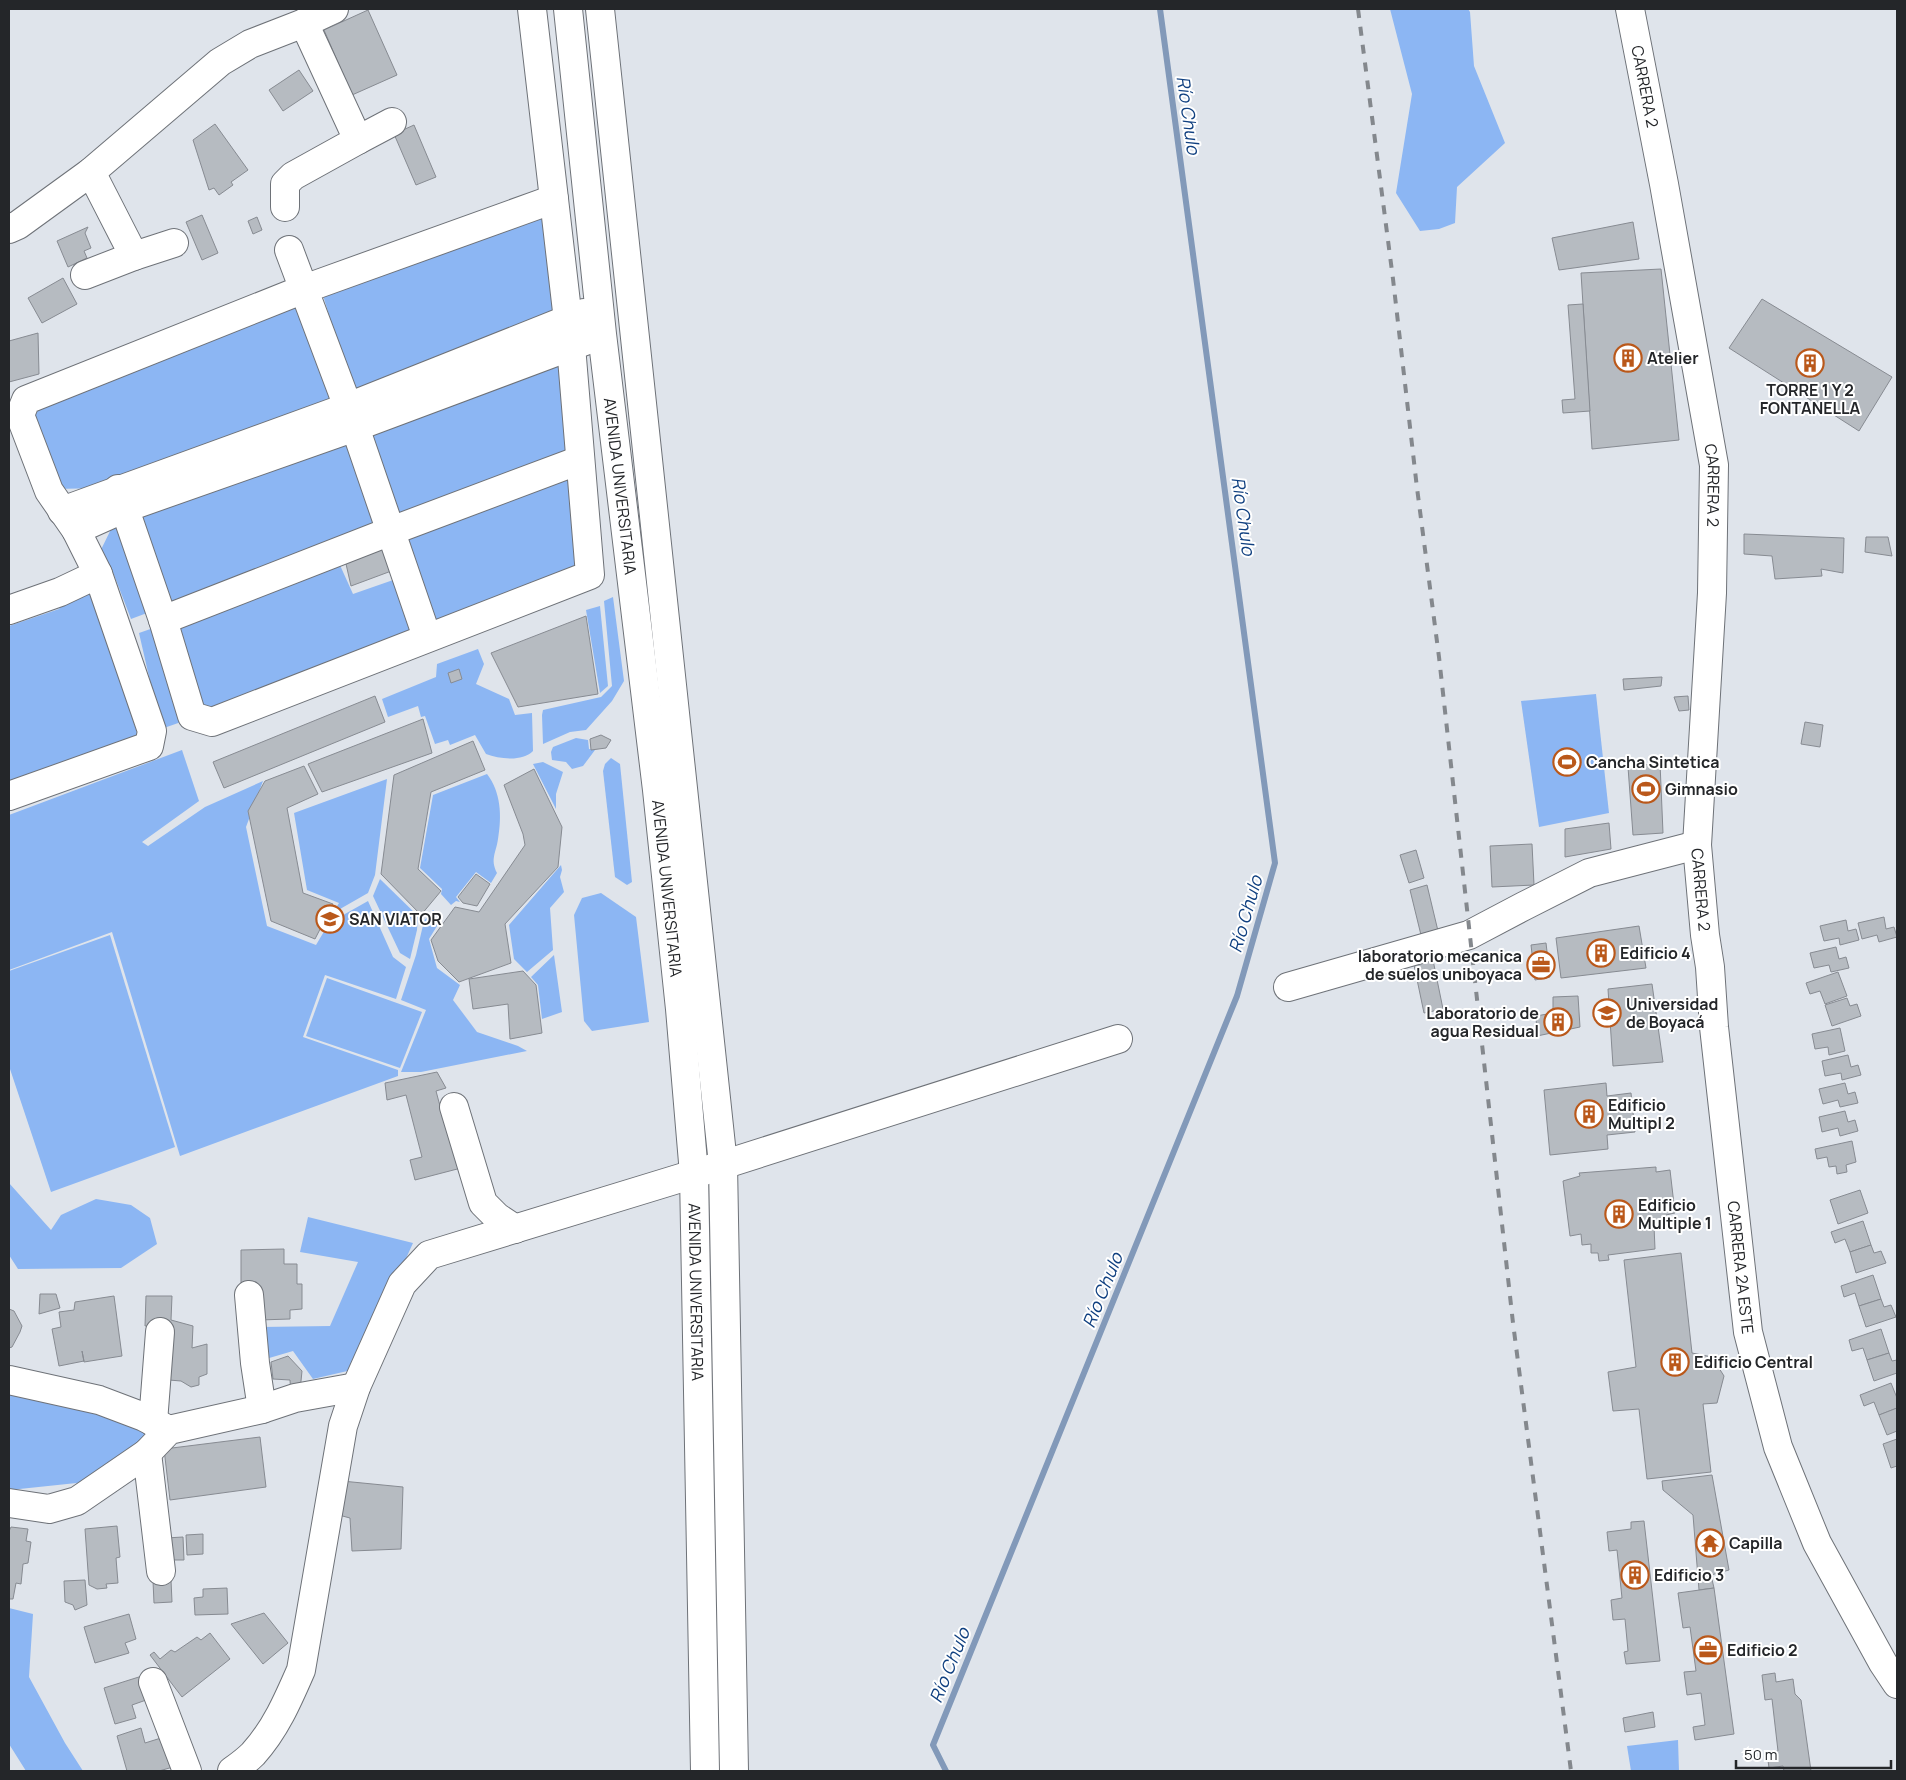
<svg xmlns="http://www.w3.org/2000/svg" width="1906" height="1780" font-family="Manrope,sans-serif">
  <style>
    .green { fill: #8cb6f3 }
    .lines { fill: none; stroke-linecap: round; stroke-linejoin: round }
    .stream { stroke: #8299b9; stroke-width: 6 }
    .building { fill: #b6bbc1; stroke: #878b92 }
    .minor-casing { stroke: #6e7278; stroke-width: 30 }
    .major-casing { stroke: #6e7278; stroke-width: 30 }
    .minor { stroke: #fff; stroke-width: 28 }
    .major { stroke: #fff; stroke-width: 28 }
    .rail { stroke: #84888d; stroke-width: 4; stroke-dasharray: 9 9; stroke-linecap: butt }
    .labels { text-anchor: middle; dominant-baseline: central; stroke-width: 4; stroke-linejoin: round; paint-order: stroke }
    .street-label { font-size: 16px; fill: #242629; stroke: #fff }
    .poi-label { font-size: 16px; font-weight: bold; fill: #242629; stroke: #fff; text-anchor: start }
    .water-label { font-size: 18px; font-style: italic; fill: #104080; stroke: #fff }
  </style>
  <rect width="100%" height="100%" fill="#dfe4eb"/>
  <!-- green -->
  <g class="green">
    <path d="M1390,9H1468L1470,12L1474,66L1505,143L1457,187L1455,223L1439,229L1420,231L1396,193L1412,94Z"/>
    <path d="M547,215L563,346L362,424L322,292Z"/>
    <path d="M307,299L336,403L107,488L52,489L25,403Z"/>
    <path d="M565,363L572,454L394,520L364,432Z"/>
    <path d="M351,439L381,525L131,619L111,567L94,564L115,521Z"/>
    <path d="M573,472L580,568L432,627L403,534Z"/>
    <path d="M339,563L353,594L396,579L418,640L161,729L139,633Z"/>
    <path d="M76,589L97,591L138,737L9,782V626L59,609Z"/>
    <path d="M613,597L624,681L612,701L586,730L570,732L543,744L542,715L543,710L601,697L612,686L604,601Z"/>
    <path d="M600,606L608,686L600,693L586,610Z"/>
    <path d="M478,649L484,664L476,684L509,699L515,715L532,713L533,751C522,762 500,759 486,754L475,735L450,745L448,740L435,744L425,716L421,717L418,706L388,717L382,699L436,677L437,664Z"/>
    <path d="M1596,694L1609,813L1539,827L1521,701Z"/>
    <path d="M576,738L588,740L589,749L595,750L583,766L572,769L566,762L552,760L551,752L553,747Z"/>
    <path d="M182,750L199,801L142,842L148,846L205,807L263,781L246,827L267,926L316,945L329,923L368,901L393,957L406,967L396,999L325,975L303,1037L398,1070V1076L180,1156L112,932L9,970V815Z"/>
    <path d="M611,758L620,764L632,882L627,885L615,877L603,771L605,764Z"/>
    <path d="M543,762L563,772L556,794V809L533,764Z"/>
    <path d="M487,774C501,792 502,816 498,839C496,853 490,859 497,873L491,883L476,872L456,897L460,902L456,901L451,905L441,894L442,889L420,868L433,795Z"/>
    <path d="M387,779L375,875L368,893L333,913L339,903L307,890L294,813Z"/>
    <path d="M561,865L562,870L560,877L564,892L550,908L553,950L527,972L514,959L509,925Z"/>
    <path d="M380,879L418,916L417,930L410,959L400,953L373,896Z"/>
    <path d="M601,893L636,917L649,1022L592,1031L584,1021L574,915L582,898Z"/>
    <path d="M433,910L442,918L429,939L437,968L460,985L453,1000L477,1032L518,1046L527,1051L421,1072H401L426,1010L401,1000L416,955L424,921Z"/>
    <path d="M110,935L175,1147L51,1192L9,1066V971Z"/>
    <path d="M554,955L562,1012L542,1019L538,985L531,977Z"/>
    <path d="M327,978L422,1012L400,1068L306,1036Z"/>
    <path d="M9,1183L51,1230L61,1215L96,1199L131,1205L150,1218L157,1244L121,1268L18,1269L9,1255Z"/>
    <path d="M308,1217L413,1243L356,1369L313,1379L293,1351L259,1361L261,1327L330,1326L358,1262L300,1252Z"/>
    <path d="M10,1390L93,1405L148,1433L129,1453L86,1482L10,1490Z"/>
    <path d="M9,1608L33,1614L29,1677L65,1743L83,1771H26L9,1744Z"/>
    <path d="M1678,1740L1679,1771H1631L1627,1746Z"/>
  </g>
  <g class="lines">
    <!-- stream -->
    <path class="stream" d="M946,1771L933,1745L1237,996L1275,863L1160,9"/>
  </g>
  <!-- building -->
  <g class="building">
    <path d="M368,10L397,75L352,95L324,30Z"/>
    <path d="M299,70L313,91L283,111L269,90Z"/>
    <path d="M215,124L248,170L231,182L233,185L219,195L214,188L209,190L193,140Z"/>
    <path d="M414,125L436,177L416,185L394,134Z"/>
    <path d="M202,215L218,253L202,260L186,222Z"/>
    <path d="M257,217L262,230L253,234L248,221Z"/>
    <path d="M1633,222L1639,259L1559,270L1552,238Z"/>
    <path d="M88,227L85,233L91,248L84,251L87,258L68,267L57,241Z"/>
    <path d="M1661,269L1679,440L1592,449L1581,273Z"/>
    <path d="M63,278L77,304L42,323L28,298Z"/>
    <path d="M1762,299L1892,377L1859,431L1729,348Z"/>
    <path d="M1583,304L1590,411L1563,413L1562,400L1575,399L1568,305Z"/>
    <path d="M38,333L39,374L9,382V341Z"/>
    <path d="M1744,534L1844,538L1843,573L1821,569L1822,576L1775,579L1772,556L1744,554Z"/>
    <path d="M1866,537H1888L1892,556L1865,552Z"/>
    <path d="M384,539L394,570L351,586L344,555Z"/>
    <path d="M586,616L598,694L518,707L491,653Z"/>
    <path d="M459,669L462,679L451,683L448,673Z"/>
    <path d="M1662,677L1661,686L1624,690L1623,679Z"/>
    <path d="M375,696L385,722L224,788L213,762Z"/>
    <path d="M1688,696L1689,710L1679,711L1674,697Z"/>
    <path d="M423,719L432,753L322,792L308,764Z"/>
    <path d="M1805,722L1823,725L1820,747L1801,744Z"/>
    <path d="M601,735L611,740L606,748L591,750L590,739Z"/>
    <path d="M473,741L485,770L431,792L418,869L441,891L421,915L381,874L394,775Z"/>
    <path d="M1660,763L1663,833L1633,835L1628,767Z"/>
    <path d="M304,766L318,794L287,808L303,893L333,904L315,939L271,921L248,811L265,781Z"/>
    <path d="M534,769L562,827L558,867L505,924L511,963L459,982L438,961L431,940L455,907L479,912L525,845L523,834L504,785Z"/>
    <path d="M1609,823L1611,849L1565,857V829Z"/>
    <path d="M1532,844L1534,885L1492,887L1490,846Z"/>
    <path d="M1416,850L1424,878L1409,883L1400,855Z"/>
    <path d="M476,874L490,884L477,906L463,903L458,897Z"/>
    <path d="M1427,885L1438,931L1421,935L1410,890Z"/>
    <path d="M1884,917L1886,929L1894,927L1897,937L1879,942L1877,935L1862,939L1858,923Z"/>
    <path d="M1846,920L1848,931L1856,929L1859,940L1840,945L1839,938L1824,941L1820,926Z"/>
    <path d="M1639,926L1646,968L1561,978L1556,938Z"/>
    <path d="M1546,943L1550,977L1535,980L1531,945Z"/>
    <path d="M1836,947L1839,959L1846,957L1849,968L1831,972L1829,965L1814,968L1810,953Z"/>
    <path d="M1433,960L1443,1009L1424,1013L1414,965Z"/>
    <path d="M523,971L536,985L542,1033L510,1039L508,1004L473,1009L469,979Z"/>
    <path d="M1838,972L1847,996L1825,1004L1820,991L1810,994L1806,983Z"/>
    <path d="M1652,984L1663,1062L1613,1066L1608,989Z"/>
    <path d="M1578,996L1580,1027L1537,1036L1536,1016L1553,1013V997Z"/>
    <path d="M1847,998L1850,1006L1857,1004L1861,1016L1832,1026L1825,1005Z"/>
    <path d="M1840,1028L1845,1051L1829,1055L1828,1047L1815,1049L1812,1034Z"/>
    <path d="M1848,1055L1851,1067L1858,1065L1861,1075L1842,1080L1841,1073L1825,1076L1822,1061Z"/>
    <path d="M437,1072L446,1088L436,1091L444,1121L453,1119L465,1167L415,1180L410,1160L422,1157L406,1095L387,1100L385,1083Z"/>
    <path d="M1606,1083L1607,1096L1631,1093L1635,1132L1607,1135L1608,1149L1550,1155L1544,1090Z"/>
    <path d="M1845,1083L1848,1094L1855,1092L1858,1103L1840,1107L1838,1100L1823,1104L1819,1089Z"/>
    <path d="M1845,1111L1848,1122L1855,1120L1858,1131L1840,1136L1838,1128L1822,1132L1819,1117Z"/>
    <path d="M1852,1141L1856,1162L1846,1165L1847,1172L1837,1174L1836,1166L1829,1167L1827,1157L1817,1159L1815,1149Z"/>
    <path d="M1656,1167V1172L1670,1170L1675,1213L1666,1215L1667,1222L1654,1226L1655,1249L1608,1255L1609,1260L1599,1261L1598,1253H1591V1244L1582,1245L1581,1234L1570,1236L1563,1181L1580,1176L1579,1173Z"/>
    <path d="M1860,1190L1868,1213L1838,1224L1830,1200Z"/>
    <path d="M1863,1221L1871,1245L1850,1252L1845,1239L1835,1243L1831,1232Z"/>
    <path d="M1871,1245L1874,1253L1881,1251L1886,1263L1856,1273L1850,1252Z"/>
    <path d="M284,1249V1264H297V1284H302V1309L290,1310V1319L259,1320L241,1287V1250Z"/>
    <path d="M1681,1253L1692,1353L1712,1357L1724,1376L1717,1403L1703,1404L1711,1472L1647,1479L1639,1409L1613,1411L1608,1372L1636,1367L1624,1260Z"/>
    <path d="M1873,1275L1881,1299L1859,1306L1855,1293L1844,1297L1841,1286Z"/>
    <path d="M40,1294H56L60,1308L39,1314Z"/>
    <path d="M114,1296L122,1356L84,1362L82,1351L84,1361L59,1366L52,1329L61,1327L59,1312L74,1310L75,1302Z"/>
    <path d="M146,1296H172L171,1320L193,1326L192,1348L207,1344V1374L199,1377V1385L191,1387L181,1381L169,1380V1326H145Z"/>
    <path d="M1881,1299L1884,1307L1891,1305L1896,1317L1866,1327L1859,1306Z"/>
    <path d="M9,1309L14,1311L22,1326L20,1332L12,1347L9,1348Z"/>
    <path d="M1881,1329L1889,1353L1867,1360L1863,1348L1852,1351L1849,1340Z"/>
    <path d="M1889,1353L1892,1361L1897,1360V1373L1874,1381L1867,1360Z"/>
    <path d="M288,1356L302,1371L300,1391L291,1395L290,1380L273,1379L271,1362Z"/>
    <path d="M1891,1383L1897,1398V1408L1879,1415L1874,1402L1864,1406L1860,1395Z"/>
    <path d="M1897,1408V1431L1887,1435L1879,1415Z"/>
    <path d="M260,1437L266,1487L170,1500L164,1449Z"/>
    <path d="M1897,1439V1466L1891,1468L1883,1444Z"/>
    <path d="M1712,1475L1729,1570L1711,1575L1714,1588L1699,1590L1693,1515L1663,1490L1662,1481Z"/>
    <path d="M342,1481L403,1487L401,1549L352,1551L350,1518L335,1514Z"/>
    <path d="M1644,1521L1660,1661L1626,1664L1624,1652L1628,1651L1625,1619L1613,1620L1611,1600L1622,1598L1617,1550L1609,1551L1607,1532L1631,1529V1522Z"/>
    <path d="M117,1526L120,1557L116,1558L118,1583L106,1584L107,1588L97,1589L89,1585L85,1529Z"/>
    <path d="M11,1527L28,1529L26,1541L31,1542L28,1563L23,1564L21,1584L16,1583L13,1599H9V1531Z"/>
    <path d="M203,1534V1554L187,1555L186,1535Z"/>
    <path d="M183,1537L184,1560H167L166,1538Z"/>
    <path d="M85,1580L87,1605L75,1610L73,1605L65,1602L64,1581Z"/>
    <path d="M171,1580L172,1602L154,1603L153,1581Z"/>
    <path d="M227,1588L228,1614L195,1615L194,1598L203,1597V1589Z"/>
    <path d="M1714,1588L1734,1734L1695,1740L1693,1727L1705,1725L1701,1693L1687,1695L1684,1672L1696,1671L1690,1627L1683,1628L1678,1593Z"/>
    <path d="M264,1613L288,1643L263,1664L231,1624Z"/>
    <path d="M129,1614L136,1639L125,1643L129,1653L95,1663L84,1627Z"/>
    <path d="M210,1633L230,1659L182,1697L150,1655L154,1652L160,1659L171,1650L175,1652L197,1637L201,1640Z"/>
    <path d="M1775,1673L1776,1682L1793,1679L1795,1694L1801,1700L1811,1771H1784L1783,1766L1769,1768L1767,1753L1778,1751L1772,1699L1765,1700L1762,1675Z"/>
    <path d="M142,1676L149,1699L132,1705L136,1718L115,1724L104,1688Z"/>
    <path d="M1653,1712L1655,1727L1625,1732L1623,1718Z"/>
    <path d="M141,1728L145,1743L161,1738L173,1767L159,1771H127L117,1736Z"/>
  </g>
  <g class="lines">
    <!-- minor casing -->
    <g class="minor-casing">
      <g id="minor">
        <path id="s1" d="M1630,9L1664,184L1714,465L1712,593L1697,845L1705,935L1710,967L1714,1027L1748,1332L1778,1447L1817,1543L1883,1663L1897,1684"/>
        <path d="M358,140L392,122"/>
        <path d="M285,207V184L293,176L358,140L304,23"/>
        <path d="M9,229L18,225L91,172L220,62L250,44L304,23L334,9"/>
        <path d="M289,250L348,407"/>
        <path d="M134,256L174,243"/>
        <path d="M85,275L134,256L91,172"/>
        <path d="M355,427L427,637"/>
        <path d="M118,489L163,620L192,716L212,722L590,575L571,346L532,9"/>
        <path d="M62,511L348,407L584,313"/>
        <path d="M76,530L125,508L355,427L588,340"/>
        <path d="M9,610L60,592L98,574"/>
        <path d="M163,620L391,531L580,460"/>
        <path d="M9,796L149,746L152,731L98,574L76,530L49,491L20,415L26,400L304,289L554,199"/>
        <path d="M1288,987L1469,935L1524,906L1589,873L1697,845"/>
        <path d="M454,1107L483,1203L497,1217L515,1229"/>
        <path d="M249,1295L255,1363L262,1409"/>
        <path d="M9,1380L99,1400L144,1417L169,1430"/>
        <path d="M153,1422L160,1332"/>
        <path d="M147,1453L161,1571"/>
        <path d="M9,1503L49,1509L77,1501L147,1453L169,1430L262,1409L295,1398L356,1387"/>
        <path d="M153,1682L187,1771"/>
        <path d="M232,1771C239,1766 247,1760 253,1754C275,1730 288,1700 301,1670L343,1426L356,1387L402,1284L429,1255L694,1174L1118,1039"/>
      </g>
    </g>
    <!-- major casing -->
    <g class="major-casing">
      <g id="major">
        <path id="s2" d="M568,9L602,334L657,790L680,1009L694,1174L705,1771"/>
        <path d="M600,9L723,1164L734,1771"/>
      </g>
    </g>
    <!-- minor -->
    <use href="#minor" class="minor"/>
    <!-- major -->
    <use href="#major" class="major"/>
    <!-- rail -->
    <path class="rail" d="M1358,9L1393,279L1417,488L1439,657L1513,1323L1571,1771"/>
  </g>
  <!-- icons -->
  <defs>
    <g id="building-ring" transform="scale(1.4375)"><circle r="9.5" fill="#fff" stroke="#ba581a" stroke-width="1.5"/><path d="M-4-6H4V6H1V3H-1V6H-4ZM-2.5-4.3h1.7v1.8h-1.7ZM.8-4.3h1.7v1.8H.8ZM-2.5-1h1.7V.8h-1.7ZM.8-1h1.7V.8H.8Z" fill="#ba581a"/></g>
    <g id="stadium-ring" transform="scale(1.4375)"><circle r="9.5" fill="#fff" stroke="#ba581a" stroke-width="1.5"/><path d="M0-5a6.5 5 0 1 0 0 10a6.5 5 0 1 0 0-10ZM-3.5-1.8h7v3.6h-7Z" fill="#ba581a"/></g>
    <g id="school-ring" transform="scale(1.4375)"><circle r="9.5" fill="#fff" stroke="#ba581a" stroke-width="1.5"/><path d="M0-5L7-2L0 1L-7-2ZM-4 1L0 2.5L4 1V4Q0 6-4 4Z" fill="#ba581a"/></g>
    <g id="office-ring" transform="scale(1.4375)"><circle r="9.5" fill="#fff" stroke="#ba581a" stroke-width="1.5"/><path d="M-6-3h4V-5.5h4V-3h4V5H-6ZM-1-4.5V-3h2v-1.5ZM-6 0V1H6V0Z" fill="#ba581a"/></g>
    <g id="university-ring" transform="scale(1.4375)"><circle r="9.5" fill="#fff" stroke="#ba581a" stroke-width="1.5"/><path d="M0-5L7-2L0 1L-7-2ZM-4 1L0 2.5L4 1V4Q0 6-4 4Z" fill="#ba581a"/></g>
    <g id="temple-ring" transform="scale(1.4375)"><circle r="9.5" fill="#fff" stroke="#ba581a" stroke-width="1.5"/><path d="M0-6L5-2H3V0L6.5 2.5H4V6H1.5V3h-3V6H-4V2.5H-6.5L-3 0V-2H-5Z" fill="#ba581a"/></g>
  </defs>
  <g fill-rule="evenodd">
    <use href="#building-ring" x="1628" y="358"/>
    <use href="#building-ring" x="1810" y="363"/>
    <use href="#stadium-ring" x="1567" y="762"/>
    <use href="#stadium-ring" x="1646" y="789"/>
    <use href="#school-ring" x="330" y="919"/>
    <use href="#building-ring" x="1601" y="953"/>
    <use href="#office-ring" x="1541" y="965"/>
    <use href="#university-ring" x="1607" y="1013"/>
    <use href="#building-ring" x="1558" y="1022"/>
    <use href="#building-ring" x="1589" y="1114"/>
    <use href="#building-ring" x="1619" y="1214"/>
    <use href="#building-ring" x="1675" y="1362"/>
    <use href="#temple-ring" x="1710" y="1543"/>
    <use href="#building-ring" x="1635" y="1575"/>
    <use href="#office-ring" x="1708" y="1650"/>
  </g>
  <g class="labels">
    <!-- street labels -->
    <g class="street-label">
      <text stroke="none"><textPath href="#s1" startOffset="79">CARRERA 2</textPath></text>
      <text stroke="none"><textPath href="#s1" startOffset="484">CARRERA 2</textPath></text>
      <text stroke="none"><textPath href="#s2" startOffset="480">AVENIDA UNIVERSITARIA</textPath></text>
      <text stroke="none"><textPath href="#s2" startOffset="885">AVENIDA UNIVERSITARIA</textPath></text>
      <text stroke="none"><textPath href="#s1" startOffset="889">CARRERA 2</textPath></text>
      <text stroke="none"><textPath href="#s1" startOffset="1269">CARRERA 2A ESTE</textPath></text>
      <text stroke="none"><textPath href="#s2" startOffset="1290">AVENIDA UNIVERSITARIA</textPath></text>
    </g>
    <!-- poi labels -->
    <g class="poi-label">
      <text x="1647" y="358">Atelier</text>
      <text x="1810" y="390" text-anchor="middle">TORRE 1 Y 2<tspan x="1810" dy="18">FONTANELLA</tspan></text>
      <text x="1586" y="762">Cancha Sintetica</text>
      <text x="1665" y="789">Gimnasio</text>
      <text x="349" y="919">SAN VIATOR</text>
      <text x="1620" y="953">Edificio 4</text>
      <text x="1522" y="956" text-anchor="end">laboratorio mecanica<tspan x="1522" dy="18">de suelos uniboyaca</tspan></text>
      <text x="1626" y="1004">Universidad<tspan x="1626" dy="18">de Boyacá</tspan></text>
      <text x="1539" y="1013" text-anchor="end">Laboratorio de<tspan x="1539" dy="18">agua Residual</tspan></text>
      <text x="1608" y="1105">Edificio<tspan x="1608" dy="18">Multipl 2</tspan></text>
      <text x="1638" y="1205">Edificio<tspan x="1638" dy="18">Multiple 1</tspan></text>
      <text x="1694" y="1362">Edificio Central</text>
      <text x="1729" y="1543">Capilla</text>
      <text x="1654" y="1575">Edificio 3</text>
      <text x="1727" y="1650">Edificio 2</text>
    </g>
    <!-- water labels -->
    <g class="water-label">
      <text transform="translate(1189 115) rotate(82)">Río Chulo</text>
      <text transform="translate(1244 516) rotate(82)">Río Chulo</text>
      <text transform="translate(1245 914) rotate(-74)">Río Chulo</text>
      <text transform="translate(1102 1290) rotate(-68)">Río Chulo</text>
      <text transform="translate(949 1665) rotate(-68)">Río Chulo</text>
    </g>
  </g>
  <!-- border -->
  <rect width="1906" height="1780" fill="none" stroke="#242629" stroke-width="20"/>
  <!-- scale -->
  <path d="M1736 1760v8h155v-8" fill="none" stroke="#242629" stroke-width="2.5"/>
  <text x="1744" y="1760" font-size="15" fill="#242629" stroke="#ffffff" stroke-width="4" paint-order="stroke">50 m</text>
</svg>
